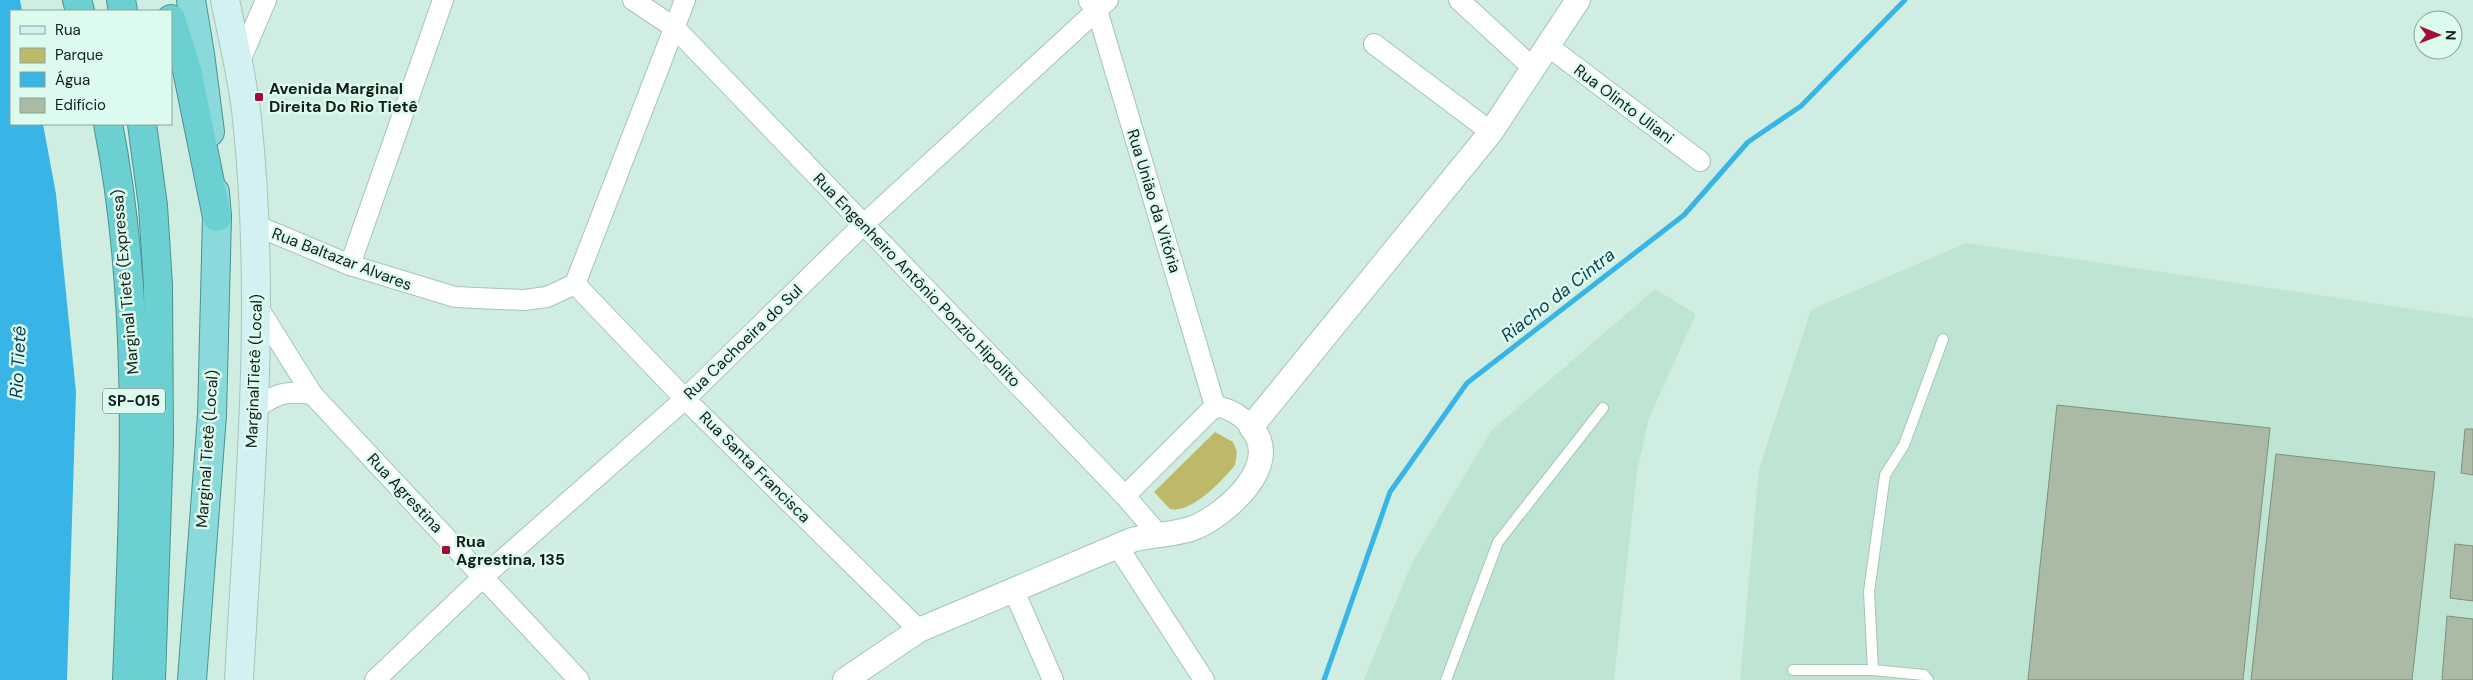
<svg xmlns="http://www.w3.org/2000/svg" width="2473" height="680" font-family="'DM Sans',sans-serif">
  <style>
    .built { fill: #bee4d4 }
    .green { fill: #bdb968 }
    .water { fill: #38b5e6 }
    .lines { fill: none; stroke-linecap: round; stroke-linejoin: round }
    .stream { stroke: #38b5e6; stroke-width: 5 }
    .building { fill: #aabaa4; stroke: #808f7a }
    .service-casing { stroke: #a7c4b8; stroke-width: 12 }
    .minor-casing { stroke: #a7c4b8; stroke-width: 22 }
    .tertiary-casing { stroke: #a7c4b8; stroke-width: 26 }
    .secondary-casing { stroke: #a7c4b8; stroke-width: 30 }
    .trunk-casing { stroke: #4d9292; stroke-width: 30 }
    .motorway-casing { stroke: #4d9292; stroke-width: 30 }
    .service { stroke: #fff; stroke-width: 10 }
    .minor { stroke: #fff; stroke-width: 20 }
    .tertiary { stroke: #fff; stroke-width: 24 }
    .secondary { stroke: #d3f1f2; stroke-width: 28 }
    .trunk { stroke: #8adadc; stroke-width: 28 }
    .motorway { stroke: #6cd0d3; stroke-width: 28 }
    .poi-dot { fill: #a50b3a; stroke: #dcfbee; stroke-width: 2 }
    .labels { text-anchor: middle; dominant-baseline: central; stroke-width: 5; stroke-linejoin: round; paint-order: stroke }
    .shield { fill: #dcfbee; stroke: #4f6059; stroke-width: 1 }
    .shield-label { font-size: 15px; font-weight: bold; fill: #131e19 }
    .poi-label { font-size: 16px; font-weight: bold; fill: #131e19; stroke: #dcfbee; text-anchor: start }
    .street-label { font-size: 16px; fill: #131e19; stroke: #dcfbee }
    .water-label { font-size: 18px; font-style: italic; fill: #0c4155; stroke: #dcfbee }
  </style>
  <rect width="100%" height="100%" fill="#cfede0"/>
  <!-- built -->
  <g class="built">
    <path d="M1966,243L2473,318V680H1740L1759,469L1811,310Z"/>
    <path d="M1655,289L1696,314L1649,418L1637,472L1614,680H1364L1411,565L1492,430Z"/>
  </g>
  <!-- green -->
  <path class="green" d="M1215,432L1233,442L1237,452L1235,465C1223,480 1191,514 1170,509L1154,492Z"/>
  <!-- water -->
  <path class="water" d="M0,0H20L22,11H11V124H43L56,194L76,392L67,680H0Z"/>
  <g class="lines">
    <!-- stream -->
    <path class="stream" d="M1324,680L1390,492L1467,383L1684,215L1748,142L1801,106L1905,0"/>
  </g>
  <!-- building -->
  <g class="building">
    <path d="M2057,405L2270,428L2243,680H2028Z"/>
    <path d="M2465,429H2473V475L2461,473Z"/>
    <path d="M2276,454L2435,472L2412,680H2251Z"/>
    <path d="M2455,544L2473,546V601L2450,598Z"/>
    <path d="M2447,616L2473,619V680H2442Z"/>
  </g>
  <g class="lines">
    <!-- service casing -->
    <g class="service-casing">
      <g id="service">
        <path d="M1793,670H1873"/>
        <path d="M1446,680L1498,542L1603,408"/>
        <path d="M1928,680L1924,675L1873,670L1869,592L1885,475L1904,445L1943,339"/>
      </g>
    </g>
    <!-- minor casing -->
    <g class="minor-casing">
      <g id="minor">
        <path d="M633,0L675,28L1125,496L1158,534"/>
        <path d="M1459,0L1534,69"/>
        <path d="M1089,1L1097,10L1215,406"/>
        <path d="M1374,44L1491,132"/>
        <path d="M1548,46L1700,161"/>
        <path d="M239,63L266,0"/>
        <path d="M255,225L350,265L455,297L524,300L547,297L575,284"/>
        <path d="M350,265L443,0"/>
        <path d="M575,284L685,399L919,630"/>
        <path d="M575,284L685,0"/>
        <path d="M257,306L312,394L579,680"/>
        <path d="M254,409C276,394 285,390 312,394"/>
        <path d="M1125,496L1215,406C1229,408 1242,416 1251,427"/>
        <path d="M1118,547L1204,680"/>
        <path d="M1014,591L1053,680"/>
        <path d="M375,680L483,577L685,399L864,224L1108,0"/>
      </g>
    </g>
    <!-- tertiary casing -->
    <g class="tertiary-casing">
      <path id="tertiary" d="M845,680L919,630L1132,540C1152,534 1178,535 1196,527C1227,513 1284,464 1251,427L1491,132L1578,0"/>
    </g>
    <!-- secondary casing -->
    <g class="secondary-casing">
      <path id="secondary" d="M225,0C233,39 243,79 247,119C267,306 249,493 239,680"/>
    </g>
    <!-- trunk casing -->
    <g class="trunk-casing">
      <g id="trunk">
        <path d="M191,0L200,54L210,132"/>
        <path d="M192,680L212,415L217,217L215,192"/>
      </g>
    </g>
    <!-- motorway casing -->
    <g class="motorway-casing">
      <g id="motorway">
        <path d="M77,0L80,11"/>
        <path d="M121,0L123,11"/>
        <path d="M171,19L187,70L217,217"/>
        <path d="M108,124C144,306 134,495 127,680"/>
        <path d="M142,124L153,206L158,285L159,443L151,680"/>
      </g>
    </g>
    <!-- service -->
    <use href="#service" class="service"/>
    <!-- minor -->
    <use href="#minor" class="minor"/>
    <!-- tertiary -->
    <use href="#tertiary" class="tertiary"/>
    <!-- secondary -->
    <use href="#secondary" class="secondary"/>
    <!-- trunk -->
    <use href="#trunk" class="trunk"/>
    <!-- motorway -->
    <use href="#motorway" class="motorway"/>
  </g>
  <!-- markers -->
  <g class="poi-dot">
    <rect x="254" y="92" width="10" height="10" rx="2.5"/>
    <rect x="441" y="545" width="10" height="10" rx="2.5"/>
  </g>
  <g class="labels">
    <!-- shield labels -->
    <rect class="shield" x="103" y="388.5" width="62" height="25" rx="4"/>
    <g class="shield-label">
      <text x="134" y="401">SP-015</text>
    </g>
    <!-- poi labels -->
    <g class="poi-label">
      <text x="269" y="88">Avenida Marginal<tspan x="269" dy="18">Direita Do Rio Tietê</tspan></text>
      <text x="456" y="541">Rua<tspan x="456" dy="18">Agrestina, 135</tspan></text>
    </g>
    <!-- street labels -->
    <g class="street-label">
      <text transform="translate(1624 104) rotate(37)">Rua Olinto Uliani</text>
      <text transform="translate(1154 201) rotate(73)">Rua União da Vitória</text>
      <text transform="translate(342 259) rotate(21)">Rua Baltazar Alvares</text>
      <text transform="translate(917 280) rotate(46)">Rua Engenheiro Antônio Ponzio Hipolito</text>
      <text transform="translate(125 282) rotate(-95)">Marginal Tietê (Expressa)</text>
      <text transform="translate(743 342) rotate(-44)">Rua Cachoeira do Sul</text>
      <text transform="translate(254 371) rotate(-88)">MarginalTietê (Local)</text>
      <text transform="translate(207 449) rotate(-86)">Marginal Tietê (Local)</text>
      <text transform="translate(755 467) rotate(45)">Rua Santa Francisca</text>
      <text transform="translate(405 493) rotate(47)">Rua Agrestina</text>
    </g>
    <!-- water labels -->
    <g class="water-label">
      <text transform="translate(1558 295) rotate(-38)">Riacho da Cintra</text>
      <text transform="translate(18 362) rotate(-87)">Rio Tietê</text>
    </g>
  </g>
  <!-- legend -->
  <rect x="10" y="10" width="162" height="115" fill="#dcfbee" stroke="#8ca399"/>
  <rect x="20" y="26" width="25" height="8" fill="#d3f1f2" stroke="#8ca399"/>
  <text x="55" y="35" font-size="15" fill="#131e19">Rua</text>
  <rect x="20" y="48" width="25" height="15" fill="#bdb968" stroke="#8ca399"/>
  <text x="55" y="60" font-size="15" fill="#131e19">Parque</text>
  <rect x="20" y="72" width="25" height="15" fill="#38b5e6" stroke="#8ca399"/>
  <text x="55" y="85" font-size="15" fill="#131e19">Água</text>
  <rect x="20" y="98" width="25" height="15" fill="#aabaa4" stroke="#8ca399"/>
  <text x="55" y="110" font-size="15" fill="#131e19">Edifício</text>
  <!-- north arrow -->
  <g transform="translate(2438 35) rotate(91)"><circle r="24" fill="#dcfbee" stroke="#8ca399"/>
  <path d="M0-4L9 19L0 12L-9 19Z" fill="#a50b3a"/>
  <text y="-8" font-size="14" font-weight="bold" text-anchor="middle" fill="#131e19">N</text>
  </g>
</svg>
